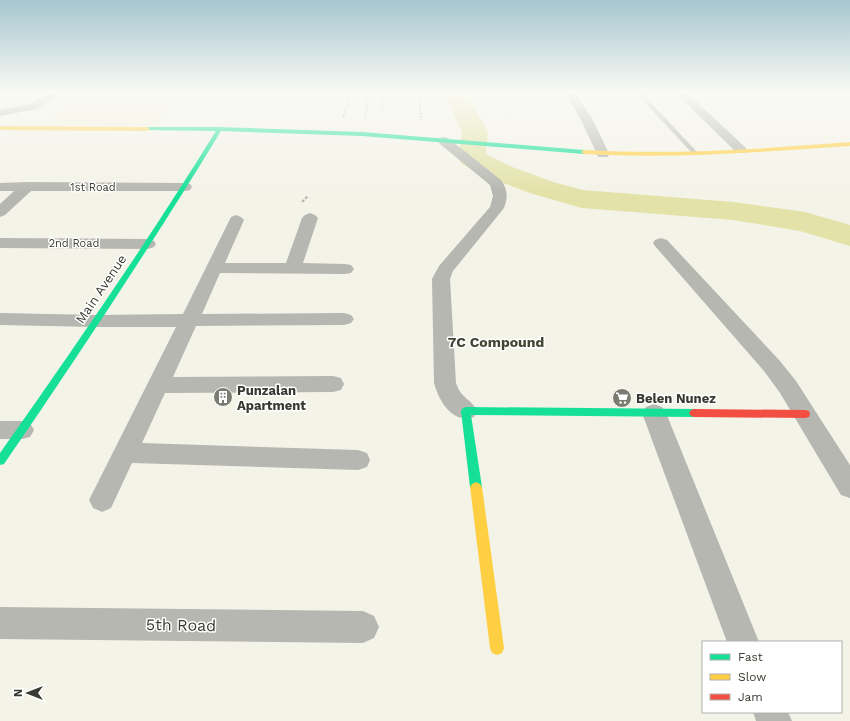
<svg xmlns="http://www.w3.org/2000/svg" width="850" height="721" font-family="'Work Sans',sans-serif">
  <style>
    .built { fill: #efefda }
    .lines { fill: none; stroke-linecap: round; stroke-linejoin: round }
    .river { fill: #e3e2a9; fill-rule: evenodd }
    .path-far1 { stroke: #b2b2ac; stroke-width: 1.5; stroke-dasharray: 2 1; stroke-linecap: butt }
    .path { stroke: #b2b2ac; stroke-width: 2; stroke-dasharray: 3 1.5; stroke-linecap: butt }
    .lane { fill: #b7b7b2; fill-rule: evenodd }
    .street { fill: #b7b7b2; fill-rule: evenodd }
    .fast { fill: #16e098; fill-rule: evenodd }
    .slow { fill: #ffcf43; fill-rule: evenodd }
    .jam { fill: #f24e42; fill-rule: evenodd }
    .labels { text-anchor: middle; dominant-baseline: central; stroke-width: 3; stroke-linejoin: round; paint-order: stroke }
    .far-street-label { font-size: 11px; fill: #3a3a32; stroke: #fff }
    .street-label { font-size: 13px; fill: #3a3a32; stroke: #fff }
    .poi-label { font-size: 13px; font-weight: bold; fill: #3a3a32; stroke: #fff; text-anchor: start }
    .neighbourhood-label { font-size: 14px; font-weight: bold; fill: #454534; stroke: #fff }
    .near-street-label { font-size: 16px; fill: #3a3a32; stroke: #fff }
  </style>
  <rect width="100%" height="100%" fill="#f3f3e8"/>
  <!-- built -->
  <path class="built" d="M61,92H174L188,93L154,125H42L65,109H35Z"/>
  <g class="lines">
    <!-- river -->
    <path class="river" d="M443,92H465L488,132L486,154L510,166L553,182L583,190L733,202L805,212L850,225V246L800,231L733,220L582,208L533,194L490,178L462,164L458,158L462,132Z"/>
    <!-- path-far1 -->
    <g class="path-far1">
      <path d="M419,92L421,122"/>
      <path d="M382,108L383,92"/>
      <path d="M343,118L351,92"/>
      <path d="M365,118L369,92"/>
    </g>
    <!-- path -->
    <path class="path" d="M302,202L308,196"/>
    <!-- lane -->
    <path class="lane" d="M635,92H641L698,153V155H694Z"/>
    <!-- street -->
    <g class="street">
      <path d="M50,92H62L37,109L0,116V110L30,104Z"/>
      <path d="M565,92H575L594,122L609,154L608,157H598L597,154L582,122Z"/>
      <path d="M675,92H686L745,147L747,150L745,153H737Z"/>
      <path d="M444,137L448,138L501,180C508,190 508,197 504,208L453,271L450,279L456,383C461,399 471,398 477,411L474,417C452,424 439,401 434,383L432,279L439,266L490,207L493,196L490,185L440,144L438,141L440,138Z"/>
      <path d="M28,182L185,183L190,184L192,187L190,190L185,191H31L5,215L0,217V204L14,191H0V183Z"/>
      <path d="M310,213L315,215L318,218L303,263L345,264L351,265L354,269L351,273L345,274L220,273L202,314L344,313L351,315L354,319L351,323L344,325L196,326L173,377L333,376L341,378L344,384L341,390L333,392L165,393L142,443L358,450L367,453L370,460L367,467L358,470L132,463L111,508L102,512L93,508L89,500L176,327H96L0,325V313L96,315L183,314L231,217L236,215L241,217L244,220L225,263H286L302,218L305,215Z"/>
      <path d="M0,238L148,239L154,241L156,244L154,247L148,249L0,248Z"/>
      <path d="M661,238L667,240L780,361L796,381L850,465V498L841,495L780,393L764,371L655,246L653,243L655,240Z"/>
      <path d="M654,404L662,407L666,413L759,642H727L642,413L646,407Z"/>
      <path d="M0,421H22L30,423L34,430L30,437L22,439H0Z"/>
      <path d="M0,607L363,611L374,616L379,627L374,638L363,643L0,639Z"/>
      <path d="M753,712H788L792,721H756Z"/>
    </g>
    <!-- fast -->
    <g class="fast">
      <path d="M147,127H219L362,132L584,150L587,152L584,154L362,136L221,131C152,244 79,355 4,464L0,465V453C75,347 148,241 216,131L145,130V128Z"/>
      <path d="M466,407L694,409L697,410L699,413L697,416L694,417L471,415L482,487L480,490L476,492L472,490L470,487L461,411L463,408Z"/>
    </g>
    <!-- slow -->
    <g class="slow">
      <path d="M0,126L147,127L150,129L147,131L0,130Z"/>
      <path d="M850,142V146C761,152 673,159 584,154L581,152L584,150C673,155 761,149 850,142Z"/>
      <path d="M476,482L480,484L482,487L504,648L502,653L497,655L492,653L490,648L470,487L472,484Z"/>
    </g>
    <!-- jam -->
    <path class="jam" d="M694,409L805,410L809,411L810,414L809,417L805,418L694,417L691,416L689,413L691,410Z"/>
  </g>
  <!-- sky -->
  <linearGradient id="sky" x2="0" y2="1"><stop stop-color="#a6c6cf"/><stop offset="0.48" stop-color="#fafaf5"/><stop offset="1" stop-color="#fafaf5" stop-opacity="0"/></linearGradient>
  <rect width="850" height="193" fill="url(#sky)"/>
  <!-- icons -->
  <defs>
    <g id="building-disc" transform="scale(1)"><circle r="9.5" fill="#7b7b72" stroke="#fff"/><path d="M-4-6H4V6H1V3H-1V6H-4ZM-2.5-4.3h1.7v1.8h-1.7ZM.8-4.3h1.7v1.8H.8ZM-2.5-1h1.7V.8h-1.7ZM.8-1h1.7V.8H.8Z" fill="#fff"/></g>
    <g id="supermarket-disc" transform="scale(1)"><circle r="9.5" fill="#7b7b72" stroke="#fff"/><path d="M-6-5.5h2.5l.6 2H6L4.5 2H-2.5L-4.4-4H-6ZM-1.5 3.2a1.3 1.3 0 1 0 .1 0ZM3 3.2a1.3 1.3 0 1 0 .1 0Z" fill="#fff"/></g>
  </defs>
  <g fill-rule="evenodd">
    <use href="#building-disc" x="223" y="397"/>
    <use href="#supermarket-disc" x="622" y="398"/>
  </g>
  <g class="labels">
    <!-- far-street labels -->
    <g class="far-street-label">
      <text x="93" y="187">1st Road</text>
      <text x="74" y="243">2nd Road</text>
    </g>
    <!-- street labels -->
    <g class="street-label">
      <text transform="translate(101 289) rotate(-56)">Main Avenue</text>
    </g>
    <!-- poi labels -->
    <g class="poi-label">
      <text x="237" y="390">Punzalan<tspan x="237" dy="15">Apartment</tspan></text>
      <text x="636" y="398">Belen Nunez</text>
    </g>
    <!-- neighbourhood labels -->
    <g class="neighbourhood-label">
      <text x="496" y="342">7C Compound</text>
    </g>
    <!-- near-street labels -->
    <g class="near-street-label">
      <text transform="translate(181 625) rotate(1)">5th Road</text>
    </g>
  </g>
  <!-- legend -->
  <rect x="702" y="641" width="140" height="72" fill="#ffffff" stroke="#b0b0ad"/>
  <rect x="710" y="654" width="20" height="6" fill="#16e098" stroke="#b0b0ad"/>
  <text x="738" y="661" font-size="12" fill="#3a3a32">Fast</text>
  <rect x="710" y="674" width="20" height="6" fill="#ffcf43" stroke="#b0b0ad"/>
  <text x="738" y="681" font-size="12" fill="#3a3a32">Slow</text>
  <rect x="710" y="694" width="20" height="6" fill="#f24e42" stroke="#b0b0ad"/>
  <text x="738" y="701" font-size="12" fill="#3a3a32">Jam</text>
  <!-- north arrow -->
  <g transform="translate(28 693) rotate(270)" stroke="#ffffff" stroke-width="3" paint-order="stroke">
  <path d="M0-3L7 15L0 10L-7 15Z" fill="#3a3a32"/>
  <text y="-6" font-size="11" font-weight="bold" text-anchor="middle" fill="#3a3a32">N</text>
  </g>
</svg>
